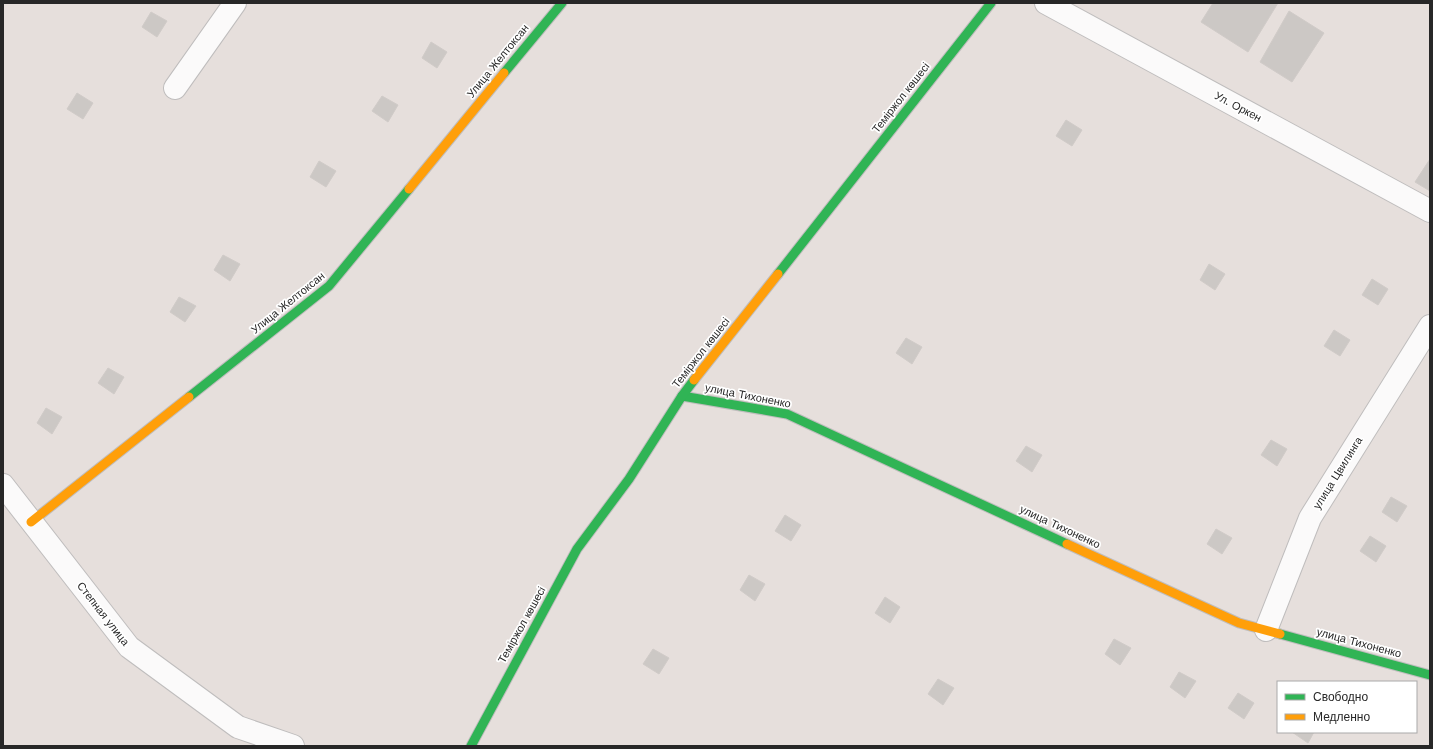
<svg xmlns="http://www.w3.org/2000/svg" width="1433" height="749" font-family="'Work Sans',sans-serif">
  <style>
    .building { fill: #ccc8c5; stroke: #d0cbc8 }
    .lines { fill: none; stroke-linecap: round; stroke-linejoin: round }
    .street-casing { stroke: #bfbdbd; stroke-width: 24 }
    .fast-casing { stroke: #bfbdbd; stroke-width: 11 }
    .slow-casing { stroke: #bfbdbd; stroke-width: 11 }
    .street { stroke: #fbfafa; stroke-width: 22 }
    .fast { stroke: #30b455; stroke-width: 9 }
    .slow { stroke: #ff9f0a; stroke-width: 9 }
    .labels { text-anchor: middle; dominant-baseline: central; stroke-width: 3.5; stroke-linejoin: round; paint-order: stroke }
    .street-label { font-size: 11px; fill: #272727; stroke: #fff }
  </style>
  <rect width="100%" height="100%" fill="#e6dfdc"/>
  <!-- building -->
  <g class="building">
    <path d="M1213,3H1278L1248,52L1201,22Z"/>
    <path d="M1289,11L1324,33L1292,82L1260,62Z"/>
    <path d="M151,12L167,21L157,37L142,27Z"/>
    <path d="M431,42L447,52L437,68L422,58Z"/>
    <path d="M77,93L93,103L83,119L67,109Z"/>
    <path d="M382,96L398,105L388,122L372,111Z"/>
    <path d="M1066,120L1082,130L1072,146L1056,136Z"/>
    <path d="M1430,159V191L1415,182Z"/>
    <path d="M319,161L336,171L326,187L310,177Z"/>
    <path d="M223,255L240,264L230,281L214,270Z"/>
    <path d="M1209,264L1225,274L1215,290L1200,280Z"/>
    <path d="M1372,279L1388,289L1378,305L1362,295Z"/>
    <path d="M179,297L196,306L185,322L170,312Z"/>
    <path d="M1334,330L1350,340L1340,356L1324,346Z"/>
    <path d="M906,338L922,347L912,364L896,353Z"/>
    <path d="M108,368L124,377L114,394L98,383Z"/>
    <path d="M46,408L62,417L52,434L37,423Z"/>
    <path d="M1271,440L1287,449L1277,466L1261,455Z"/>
    <path d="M1026,446L1042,455L1032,472L1016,461Z"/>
    <path d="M1391,497L1407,506L1397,522L1382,512Z"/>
    <path d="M785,515L801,525L791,541L775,531Z"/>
    <path d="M1216,529L1232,538L1222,554L1207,544Z"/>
    <path d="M1370,536L1386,546L1376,562L1360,551Z"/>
    <path d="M749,575L765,584L755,601L740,590Z"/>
    <path d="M885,597L900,607L890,623L875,613Z"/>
    <path d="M1114,639L1131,648L1120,665L1105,654Z"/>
    <path d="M653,649L669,658L659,674L643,664Z"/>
    <path d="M1179,672L1196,681L1185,698L1170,687Z"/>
    <path d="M938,679L954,688L943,705L928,694Z"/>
    <path d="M1238,693L1254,703L1244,719L1228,708Z"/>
    <path d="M1292,732H1314L1308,743Z"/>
  </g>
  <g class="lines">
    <!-- street casing -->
    <g class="street-casing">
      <g id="street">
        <path d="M1046,3L1430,211"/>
        <path d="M175,88L235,3"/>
        <path d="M3,485L129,647L238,727L293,746"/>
        <path d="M1266,630L1310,518L1430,326"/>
      </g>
    </g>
    <!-- fast casing -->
    <g class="fast-casing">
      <g id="fast">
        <path d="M504,73L562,3"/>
        <path d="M778,274L991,3"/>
        <path d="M682,396L787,414L1067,544"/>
        <path d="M189,397L329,286L409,189"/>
        <path d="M1280,634L1430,675"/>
        <path d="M471,746L577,549L629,479L682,396L694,380"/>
      </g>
    </g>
    <!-- slow casing -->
    <g class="slow-casing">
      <g id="slow">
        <path d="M409,189L504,73"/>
        <path d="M694,380L778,274"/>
        <path d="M31,522L189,397"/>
        <path d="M1067,544L1239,623L1280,634"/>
      </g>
    </g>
    <!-- street -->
    <use href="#street" class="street"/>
    <!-- fast -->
    <use href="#fast" class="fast"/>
    <!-- slow -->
    <use href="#slow" class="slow"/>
  </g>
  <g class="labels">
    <!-- street labels -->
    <g class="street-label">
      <text transform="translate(498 61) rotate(-51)">Улица Желтоксан</text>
      <text transform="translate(901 98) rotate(-52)">Теміржол көшесі</text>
      <text transform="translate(1238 107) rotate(28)">Ул. Оркен</text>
      <text transform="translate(288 303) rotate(-39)">Улица Желтоксан</text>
      <text transform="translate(701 353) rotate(-52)">Теміржол көшесі</text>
      <text transform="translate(748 396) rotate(11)">улица Тихоненко</text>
      <text transform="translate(1338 473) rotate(-58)">улица Цвилинга</text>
      <text transform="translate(1060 527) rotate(25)">улица Тихоненко</text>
      <text transform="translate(103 614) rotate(52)">Степная улица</text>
      <text transform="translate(522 625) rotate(-61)">Теміржол көшесі</text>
      <text transform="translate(1359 643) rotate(15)">улица Тихоненко</text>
    </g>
  </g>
  <!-- border -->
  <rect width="1433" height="749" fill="none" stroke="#272727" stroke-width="8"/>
  <!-- legend -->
  <rect x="1277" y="681" width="140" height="52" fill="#ffffff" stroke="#a9a9a9"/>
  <rect x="1285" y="694" width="20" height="6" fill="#30b455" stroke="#a9a9a9"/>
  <text x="1313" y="701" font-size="12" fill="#272727">Свободно</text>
  <rect x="1285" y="714" width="20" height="6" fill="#ff9f0a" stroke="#a9a9a9"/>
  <text x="1313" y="721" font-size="12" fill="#272727">Медленно</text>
</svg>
